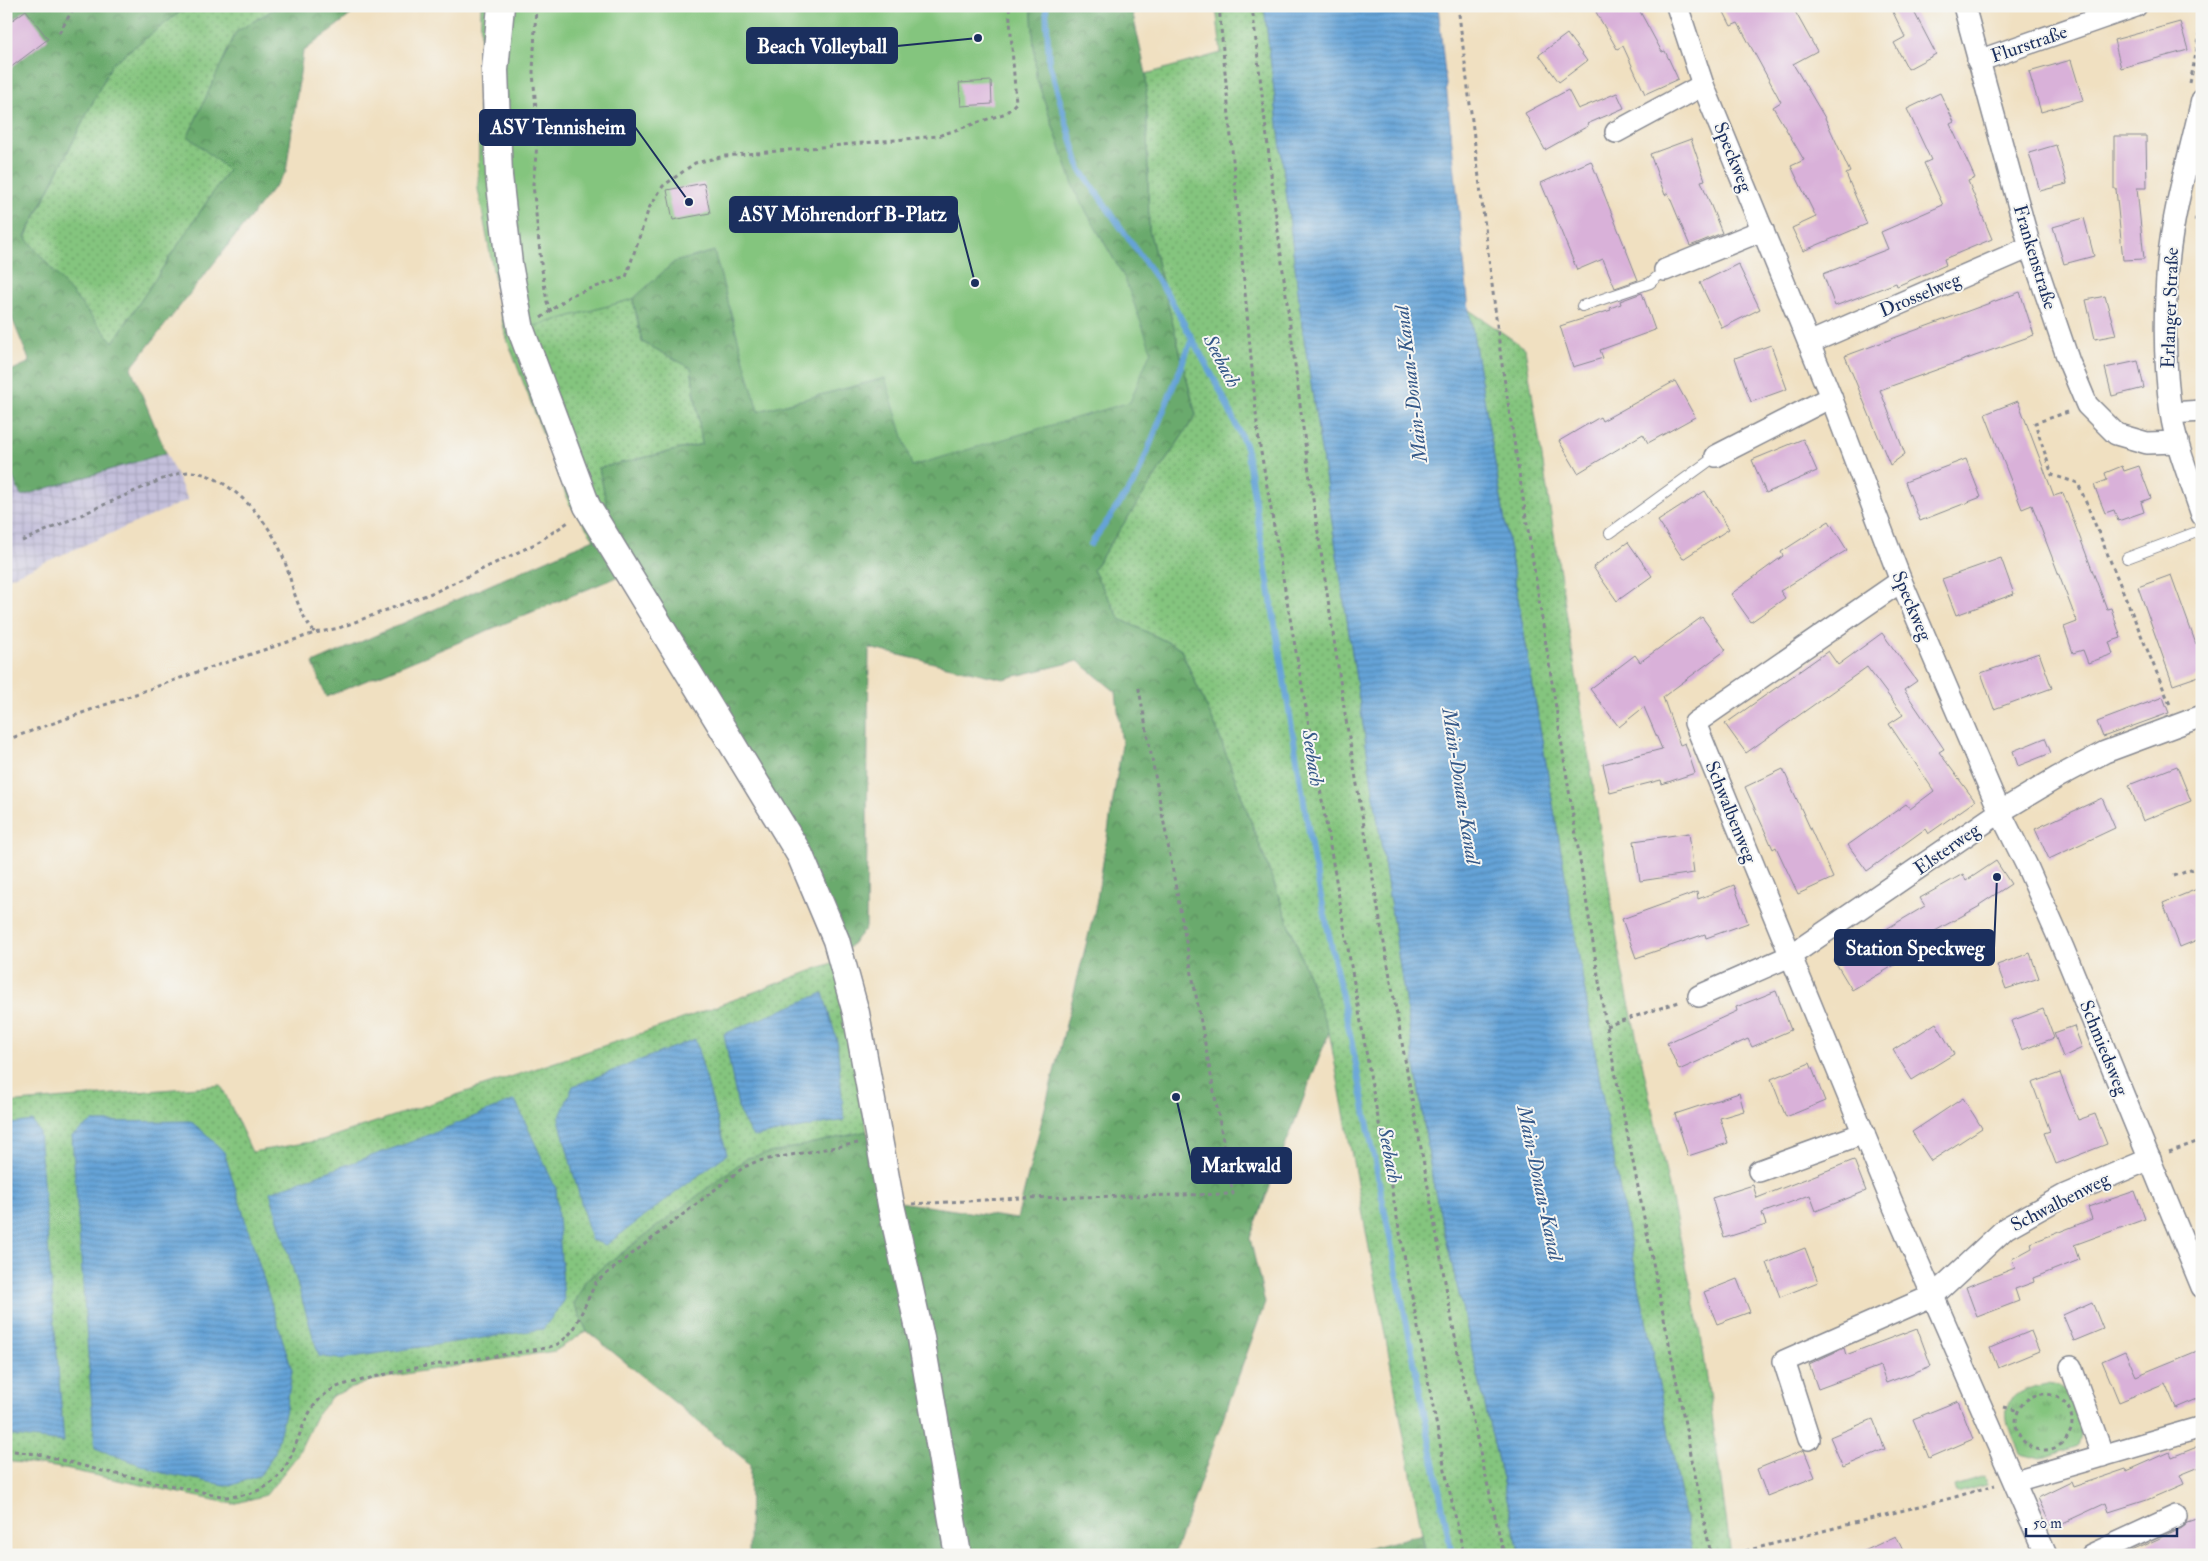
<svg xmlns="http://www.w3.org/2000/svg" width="2208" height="1561" font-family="'IM FELL Double Pica',serif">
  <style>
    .industrial { fill: url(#industrial-grid) }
    .grass { fill: url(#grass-dots); stroke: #507a6e }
    .forest { fill: url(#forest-crowns); stroke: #436c66 }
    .park { fill: url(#park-tufts); stroke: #507a6e }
    .pitch { fill: #84c57e; stroke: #507a6e }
    .water { fill: url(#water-rules); stroke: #40699a }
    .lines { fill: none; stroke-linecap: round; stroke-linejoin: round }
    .stream { stroke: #65a3d7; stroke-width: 6 }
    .building { fill: #d9b1d9 }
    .service-casing { stroke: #868890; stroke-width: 12 }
    .minor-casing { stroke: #868890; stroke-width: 24 }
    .tertiary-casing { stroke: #868890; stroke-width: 29 }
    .path { stroke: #868890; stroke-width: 3; stroke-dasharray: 4 4; stroke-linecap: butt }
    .service { stroke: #fff; stroke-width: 10 }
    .minor { stroke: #fff; stroke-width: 21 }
    .tertiary { stroke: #fff; stroke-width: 26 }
    .labels { text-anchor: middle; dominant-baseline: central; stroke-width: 4; stroke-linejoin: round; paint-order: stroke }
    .street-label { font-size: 19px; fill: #1b2f5e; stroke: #f6f6f2 }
    .water-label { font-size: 20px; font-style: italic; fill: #355888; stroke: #f6f6f2 }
    .leader { fill: none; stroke: #1b2f5e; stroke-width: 2 }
    .callout-dot { fill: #1b2f5e; stroke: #f6f6f2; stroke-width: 2 }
    .callout { fill: #1b2f5e; stroke: #1b2f5e; stroke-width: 2 }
    .callout-label { font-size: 20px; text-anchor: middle; font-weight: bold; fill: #fff }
  </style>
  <defs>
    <pattern id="industrial-grid" width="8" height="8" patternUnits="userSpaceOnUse" patternTransform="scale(1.25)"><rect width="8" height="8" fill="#c4c0db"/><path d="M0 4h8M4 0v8" fill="none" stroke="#a8a5be"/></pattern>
    <pattern id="grass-dots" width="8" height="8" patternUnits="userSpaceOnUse" patternTransform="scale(1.25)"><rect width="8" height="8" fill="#84c57e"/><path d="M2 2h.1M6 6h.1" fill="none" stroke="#6ba06a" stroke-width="1.8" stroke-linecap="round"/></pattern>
    <pattern id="forest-crowns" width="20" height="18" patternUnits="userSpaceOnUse" patternTransform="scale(1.25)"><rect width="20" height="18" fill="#6baa6d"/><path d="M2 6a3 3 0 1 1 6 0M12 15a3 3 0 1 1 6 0" fill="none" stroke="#578b5d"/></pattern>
    <pattern id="park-tufts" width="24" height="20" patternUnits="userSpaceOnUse" patternTransform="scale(1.25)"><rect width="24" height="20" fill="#84c57e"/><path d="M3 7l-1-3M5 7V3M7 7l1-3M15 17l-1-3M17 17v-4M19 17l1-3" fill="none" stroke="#6ba06a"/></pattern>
    <pattern id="water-rules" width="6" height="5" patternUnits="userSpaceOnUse" patternTransform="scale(1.25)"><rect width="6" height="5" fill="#65a3d7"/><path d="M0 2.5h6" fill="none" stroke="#5285b2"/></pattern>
  </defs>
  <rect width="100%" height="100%" fill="#f6f6f2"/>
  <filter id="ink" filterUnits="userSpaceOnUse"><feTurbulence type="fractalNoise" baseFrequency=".02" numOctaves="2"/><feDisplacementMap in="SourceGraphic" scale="10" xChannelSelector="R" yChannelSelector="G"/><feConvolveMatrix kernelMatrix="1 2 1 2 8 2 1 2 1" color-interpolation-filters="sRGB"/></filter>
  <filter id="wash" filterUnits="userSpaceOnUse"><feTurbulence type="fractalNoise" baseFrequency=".0096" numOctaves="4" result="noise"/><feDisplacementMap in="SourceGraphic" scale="20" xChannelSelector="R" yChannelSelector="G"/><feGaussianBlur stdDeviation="1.12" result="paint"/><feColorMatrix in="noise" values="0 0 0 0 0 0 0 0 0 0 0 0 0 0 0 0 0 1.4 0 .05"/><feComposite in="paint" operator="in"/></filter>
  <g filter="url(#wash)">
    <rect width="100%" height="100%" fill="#f0e0c1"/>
    <!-- industrial -->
    <path class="industrial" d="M166,453L188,500L6,579V477L12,475L21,496Z"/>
    <!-- grass -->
    <g class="grass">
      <path d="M188,6H279L236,32L228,170L113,343L25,238L112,63Z"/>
      <path d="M1216,6H1264L1302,325L1433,1183L1520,1555H1426L1329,1032L1217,730L1180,648L1120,619L1093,570L1196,415L1149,230L1146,74L1221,53Z"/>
      <path d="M633,299L642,342L691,367L702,444L599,468L613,531L594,539L569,503L505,334Z"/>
      <path d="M1469,310L1525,348L1622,970L1701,1334L1731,1555H1693L1611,1146Z"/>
      <path d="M837,961L867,1131L574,1304L587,1331L555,1351L416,1372L370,1381L332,1396L316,1416L297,1456L266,1495L233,1504L55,1467L6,1461V1103L221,1085L252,1152L322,1140L669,1024Z"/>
    </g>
    <!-- forest -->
    <g class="forest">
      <path d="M6,6H188L112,64L25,237L113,342L228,170L188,136L236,32L279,6H362L303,52L286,172L131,368L166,453L21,496L12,475L6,477V373L30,362L6,304Z"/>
      <path d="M1031,6H1131L1146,74L1149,230L1196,415L1093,570L1120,619L1180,648L1217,730L1329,1032L1250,1238L1265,1303L1174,1555H749L750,1464L587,1331L574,1304L586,1280L747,1158L867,1131L885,1200L1017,1219L1096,905L1122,745L1116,692L1078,661L1003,679L869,648L866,928L837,961L775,829L622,575L326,697L313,663L612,531L599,468L702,444L691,368L642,342L633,299L674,262L714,251L758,411L885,378L1124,277L1076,194L1036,77Z"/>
      <path d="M1422,1534L1426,1555H1344Z"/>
    </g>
    <!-- park -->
    <path class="park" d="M2047,1384L2059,1386L2072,1394L2083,1426L2078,1446L2041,1459L2020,1454C2001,1415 1996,1393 2047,1384Z"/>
    <!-- pitch -->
    <g class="pitch">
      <path d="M481,6H1031L1036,77L1076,194L1124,277L1151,350L1130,402L912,466L885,378L758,411L714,251L674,262L633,299L505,334L478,189Z"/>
      <path d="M1985,1477L1987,1485L1956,1493L1954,1486Z"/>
    </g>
    <!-- water -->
    <g class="water">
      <path d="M1264,6H1438L1469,310L1611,1146L1693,1555H1520L1433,1183L1302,325Z"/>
      <path d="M823,993L837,1041L844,1120L753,1137L739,1112L724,1034Z"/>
      <path d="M695,1039L727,1154L606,1245L591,1240L559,1119L573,1086Z"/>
      <path d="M515,1100L556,1189L564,1301L543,1329L339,1359L319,1356L270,1192L411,1142Z"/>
      <path d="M32,1121L39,1132L64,1442L6,1435V1125Z"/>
      <path d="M190,1121L206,1134L224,1152L292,1370L287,1405L275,1452L260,1475L230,1486L163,1473L95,1448L72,1136L92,1122Z"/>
    </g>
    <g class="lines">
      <!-- stream -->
      <g class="stream">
        <path d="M1046,6L1049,63L1080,169L1170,298L1221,392L1246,447L1314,863L1352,1044L1452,1555"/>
        <path d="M1091,544L1136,480L1192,339"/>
      </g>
    </g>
    <g id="blocks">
      <!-- building -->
      <g class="building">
        <path d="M1606,6H1637L1662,52L1665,51L1678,79L1645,94L1623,46L1617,49L1596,12Z"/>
        <path d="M1721,6H1792L1817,51L1793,64L1825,118L1850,172L1846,174L1867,224L1803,251L1792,228L1816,217L1791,166L1804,160L1773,107L1781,102L1738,23L1731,26Z"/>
        <path d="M1890,6H1911L1936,54L1908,69L1894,43L1905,37Z"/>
        <path d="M26,10L48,39L6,71V25Z"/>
        <path d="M2180,22L2188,50L2121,68L2114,40Z"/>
        <path d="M1567,34L1587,61L1559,82L1539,55Z"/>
        <path d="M2071,60L2083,100L2041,112L2029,72Z"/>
        <path d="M991,81L992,104L961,106L959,83Z"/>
        <path d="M1568,90L1578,109L1617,93L1624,108L1587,124L1588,126L1545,150L1525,113Z"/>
        <path d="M1940,93L1954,122L1950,124L1975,178L1968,181L1992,239L1944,259L1946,265L1897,286L1896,283L1835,306L1823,274L1888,249L1881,232L1943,205L1924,163L1931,160L1907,109Z"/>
        <path d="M2114,136H2146L2147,188H2137L2144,259L2123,260L2116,189H2114Z"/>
        <path d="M1691,139L1705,180L1701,181L1722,233L1690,246L1668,193L1665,195L1650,154Z"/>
        <path d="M2056,145L2067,184L2040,191L2029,153Z"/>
        <path d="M1591,161L1638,280L1615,288L1603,259L1577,270L1541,183Z"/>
        <path d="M704,183L710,213L673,220L667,190Z"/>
        <path d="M2084,218L2094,256L2064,264L2053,227Z"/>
        <path d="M1738,264L1760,309L1722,328L1700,283Z"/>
        <path d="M2020,292L2034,335L1880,390L1905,454L1890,465L1845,356Z"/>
        <path d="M1642,293L1655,330L1600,350L1603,358L1573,367L1560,326L1611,310L1610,308L1621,304L1620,301Z"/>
        <path d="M2105,296L2116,335L2095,339L2086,300Z"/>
        <path d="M1771,345L1787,389L1751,402L1735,358Z"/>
        <path d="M2138,361L2144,388L2112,396L2105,368Z"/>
        <path d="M1675,381L1695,417L1648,443L1643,434L1578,473L1559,441L1600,417L1602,421Z"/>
        <path d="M2018,401L2054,496L2063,493L2107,609L2111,608L2121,638L2109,642L2113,654L2088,663L2083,650L2073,653L2064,627L2077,622L2032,505L2022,509L1985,414Z"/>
        <path d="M1803,439L1817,471L1766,493L1752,460Z"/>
        <path d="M1966,459L1981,497L1920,521L1905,482Z"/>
        <path d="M2122,466L2124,471L2139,466L2151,498L2141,502L2144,512L2118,521L2114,510L2105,513L2094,485L2107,480L2105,473Z"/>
        <path d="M1705,491L1729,529L1683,559L1658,521Z"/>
        <path d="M1829,521L1847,550L1780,591L1785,598L1751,622L1731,594L1783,556L1781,552Z"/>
        <path d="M1628,542L1652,576L1617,601L1593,567Z"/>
        <path d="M2001,558L2014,594L1956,615L1942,579Z"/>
        <path d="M2171,575L2196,644L2202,642V675L2173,685L2138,587Z"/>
        <path d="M1702,617L1726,650L1663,697L1680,745L1685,743L1695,773L1662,784L1661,780L1610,793L1603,764L1662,749L1644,707L1619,727L1590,689L1635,655L1640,662Z"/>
        <path d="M1882,633L1917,681L1904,690L1944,749L1939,752L1975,801L1928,834L1925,829L1867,871L1848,845L1906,804L1910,809L1934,791L1889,724L1903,715L1867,667L1746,753L1725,724L1828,651L1838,665Z"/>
        <path d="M2039,653L2052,688L1994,709L1981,673Z"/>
        <path d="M2163,697L2169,713L2103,737L2097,722Z"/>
        <path d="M2045,738L2051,753L2018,766L2013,751Z"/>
        <path d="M2177,766L2191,801L2143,821L2129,785Z"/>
        <path d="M1783,769L1833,878L1798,894L1776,847L1773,849L1745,787Z"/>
        <path d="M2102,798L2115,828L2049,859L2035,829Z"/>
        <path d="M1689,833L1694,873L1640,881L1634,841Z"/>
        <path d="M1996,861L2011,884L1979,905L1980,906L1917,941L1922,949L1852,990L1834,960L1925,906L1920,898L1963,874L1966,881Z"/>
        <path d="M1734,885L1748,923L1706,938L1705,934L1636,958L1622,919L1697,892L1698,899Z"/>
        <path d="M2202,887V938L2180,947L2163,903Z"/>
        <path d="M2030,953L2039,978L2006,989L1997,965Z"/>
        <path d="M1776,991L1791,1030L1752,1047L1748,1039L1679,1070L1667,1043L1737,1011L1736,1007Z"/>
        <path d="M2043,1009L2054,1038L2022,1050L2011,1021Z"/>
        <path d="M1936,1023L1954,1054L1912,1080L1893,1050Z"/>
        <path d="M2074,1026L2082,1048L2063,1057L2054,1033Z"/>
        <path d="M1810,1063L1825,1101L1786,1117L1771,1079Z"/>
        <path d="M2060,1073L2078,1120L2095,1114L2107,1144L2056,1164L2044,1133L2050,1131L2032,1083Z"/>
        <path d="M1739,1093L1744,1111L1720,1118L1728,1143L1688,1156L1675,1114Z"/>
        <path d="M1963,1098L1982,1128L1931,1161L1912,1132Z"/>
        <path d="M1854,1160L1866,1191L1816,1211L1810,1195L1762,1213L1766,1225L1724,1238L1712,1198L1753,1185L1757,1198Z"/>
        <path d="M2135,1191L2145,1219L2074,1245L2079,1260L2033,1278L2034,1282L2015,1289L2019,1301L1977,1317L1966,1287L2015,1268L2012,1259L2032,1248L2031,1243L2092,1219L2088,1207Z"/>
        <path d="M1805,1248L1818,1282L1780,1297L1767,1263Z"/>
        <path d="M1737,1279L1750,1312L1717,1324L1704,1292Z"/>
        <path d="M2092,1302L2103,1329L2074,1341L2063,1315Z"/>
        <path d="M1917,1328L1931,1366L1886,1383L1880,1366L1818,1389L1809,1364L1844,1348L1846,1355Z"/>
        <path d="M2031,1331L2039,1351L1998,1368L1990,1348Z"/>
        <path d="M2202,1349V1397L2176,1408L2165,1383L2119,1402L2102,1361L2125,1351L2136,1376Z"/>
        <path d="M1958,1401L1973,1439L1929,1458L1913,1419Z"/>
        <path d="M1873,1419L1885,1449L1843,1467L1830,1437Z"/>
        <path d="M2202,1445V1466L2180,1475L2184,1484L2147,1500L2109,1512L2106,1503L2052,1528L2038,1498L2071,1482L2073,1487L2126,1469L2127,1471L2170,1452L2172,1457Z"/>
        <path d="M1804,1450L1815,1477L1767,1496L1757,1469Z"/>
        <path d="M2202,1517V1555H2122L2158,1539L2181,1527L2187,1522Z"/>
        <path d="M1896,1536L1905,1555H1856Z"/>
      </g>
    </g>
  </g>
  <g filter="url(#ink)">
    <use href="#blocks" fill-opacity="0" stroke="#868890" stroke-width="1"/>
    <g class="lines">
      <!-- service casing -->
      <g class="service-casing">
        <g id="service">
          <path d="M1582,306L1650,283L1665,270"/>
          <path d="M1610,533L1716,456"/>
          <path d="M2127,558L2202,530"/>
        </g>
      </g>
      <!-- minor casing -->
      <g class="minor-casing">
        <g id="minor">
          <path d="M1677,6L1703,85L1831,397L1901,581L2000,812L2026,864L2063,948L2202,1287"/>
          <path d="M1964,6L2030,247L2069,362L2087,405L2116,434L2147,443L2178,442"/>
          <path d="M1978,61L2136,6"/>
          <path d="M2202,100C2190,154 2173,209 2168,264C2164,313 2164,364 2171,413C2176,447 2191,481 2202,515"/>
          <path d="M1616,132L1703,85"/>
          <path d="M1665,270L1763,230"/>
          <path d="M1809,343L2030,247"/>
          <path d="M2171,413L2202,411"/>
          <path d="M1716,456L1831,397"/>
          <path d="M1901,581L1695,723L1891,1200L2046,1555"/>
          <path d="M1699,996L1790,956L2000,812L2058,777L2105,752L2202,716"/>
          <path d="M1759,1171L1864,1133"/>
          <path d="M2071,1367L2103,1456"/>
          <path d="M1809,1439L1784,1361L1934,1295L2006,1228L2065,1195L2150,1159"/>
          <path d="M2015,1481L2202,1427"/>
          <path d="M2091,1555L2176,1516"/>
        </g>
      </g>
      <!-- tertiary casing -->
      <g class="tertiary-casing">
        <path id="tertiary" d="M501,6L495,70L499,176L509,264L521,330L587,506L800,855L836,940L856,1013L891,1205L921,1338L958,1555"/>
      </g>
      <!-- path -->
      <g class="path">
        <path d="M536,6L533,72L538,135L533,184L541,263L547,302L551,312"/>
        <path d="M1219,6L1258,435L1374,1097L1447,1480L1464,1555"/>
        <path d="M1252,6L1274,200L1307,459L1346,720L1382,932L1461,1370L1504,1555"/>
        <path d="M1458,6L1501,358L1606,1026L1711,1555"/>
        <path d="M6,9L10,6"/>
        <path d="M59,33L75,6"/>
        <path d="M2190,83L2202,24"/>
        <path d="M2194,219L2202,220"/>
        <path d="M541,318L571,295L626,277L649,208L663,186L695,163L725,156L938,136L1006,113L1016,103L1009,6"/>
        <path d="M2068,412L2035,423L2052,475L2078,483L2171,707"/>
        <path d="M22,541C59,525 96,508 133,492C147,486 175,472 189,472C223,471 264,516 277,543C293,574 291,604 315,633"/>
        <path d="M6,740L203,670L315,633L339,628L437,591L535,544L570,521"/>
        <path d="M2174,876L2202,866"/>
        <path d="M1606,1026L1682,1001"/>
        <path d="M2169,1152L2202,1140"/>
        <path d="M912,1204L1021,1198L1233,1194L1138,684"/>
        <circle cx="2044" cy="1422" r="28"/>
        <path d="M2004,1407L2019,1411"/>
        <path d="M6,1450L43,1455L102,1471L226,1497C314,1493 281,1413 337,1387C343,1384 352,1383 359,1381C384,1374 408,1369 433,1365C471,1360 508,1354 546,1348L558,1344L568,1336L575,1327L596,1282L744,1167L758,1161L858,1143"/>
        <path d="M1730,1555L1955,1497L1995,1485"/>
      </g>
      <!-- service -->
      <use href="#service" class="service"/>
      <!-- minor -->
      <use href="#minor" class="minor"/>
      <!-- tertiary -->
      <use href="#tertiary" class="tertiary"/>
    </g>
  </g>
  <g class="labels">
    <!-- street labels -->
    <g class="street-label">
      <text transform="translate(2029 44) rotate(-19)">Flurstraße</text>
      <text transform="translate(1733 157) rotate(68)">Speckweg</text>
      <text transform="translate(2035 257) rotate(73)">Frankenstraße</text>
      <text transform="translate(1920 295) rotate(-23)">Drosselweg</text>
      <text transform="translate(2170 308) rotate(-88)">Erlanger Straße</text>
      <text transform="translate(1912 606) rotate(67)">Speckweg</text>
      <text transform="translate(1731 812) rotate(68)">Schwalbenweg</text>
      <text transform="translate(1947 849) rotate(-35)">Elsterweg</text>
      <text transform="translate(2104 1048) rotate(68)">Schmiedsweg</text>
      <text transform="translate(2060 1202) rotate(-27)">Schwalbenweg</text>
    </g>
    <!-- water labels -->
    <g class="water-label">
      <text transform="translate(1222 361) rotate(62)">Seebach</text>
      <text transform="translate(1411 384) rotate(-97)">Main-Donau-Kanal</text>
      <text transform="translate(1313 758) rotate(81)">Seebach</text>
      <text transform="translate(1461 786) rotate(81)">Main-Donau-Kanal</text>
      <text transform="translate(1390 1155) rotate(79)">Seebach</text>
      <text transform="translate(1540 1183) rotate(78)">Main-Donau-Kanal</text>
    </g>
  </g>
  <!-- callouts -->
  <path class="leader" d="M978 38L897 46M689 202L635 127M975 283L957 214M1997 877L1994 948M1176 1097L1192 1165"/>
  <g class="callout-dot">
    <circle cx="978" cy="38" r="5"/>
    <circle cx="689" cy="202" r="5"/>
    <circle cx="975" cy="283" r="5"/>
    <circle cx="1997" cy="877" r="5"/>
    <circle cx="1176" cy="1097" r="5"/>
  </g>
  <g class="callout">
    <rect x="747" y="28" width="150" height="35" rx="5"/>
    <rect x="480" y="110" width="155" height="35" rx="5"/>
    <rect x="730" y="197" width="227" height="35" rx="5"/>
    <rect x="1835" y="930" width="159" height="35" rx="5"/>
    <rect x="1192" y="1148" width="99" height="35" rx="5"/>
  </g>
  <g class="callout-label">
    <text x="822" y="53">Beach Volleyball</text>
    <text x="558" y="134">ASV Tennisheim</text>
    <text x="843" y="221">ASV Möhrendorf B-Platz</text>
    <text x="1915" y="955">Station Speckweg</text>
    <text x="1241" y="1172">Markwald</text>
  </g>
  <!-- margin -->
  <rect width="2208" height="1561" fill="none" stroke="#f6f6f2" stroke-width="25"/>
  <!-- scale -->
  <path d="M2026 1528v8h151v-8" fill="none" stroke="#1b2f5e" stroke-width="2.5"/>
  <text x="2033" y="1528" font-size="15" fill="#1b2f5e" stroke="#f6f6f2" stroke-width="4" paint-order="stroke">50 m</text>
</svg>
